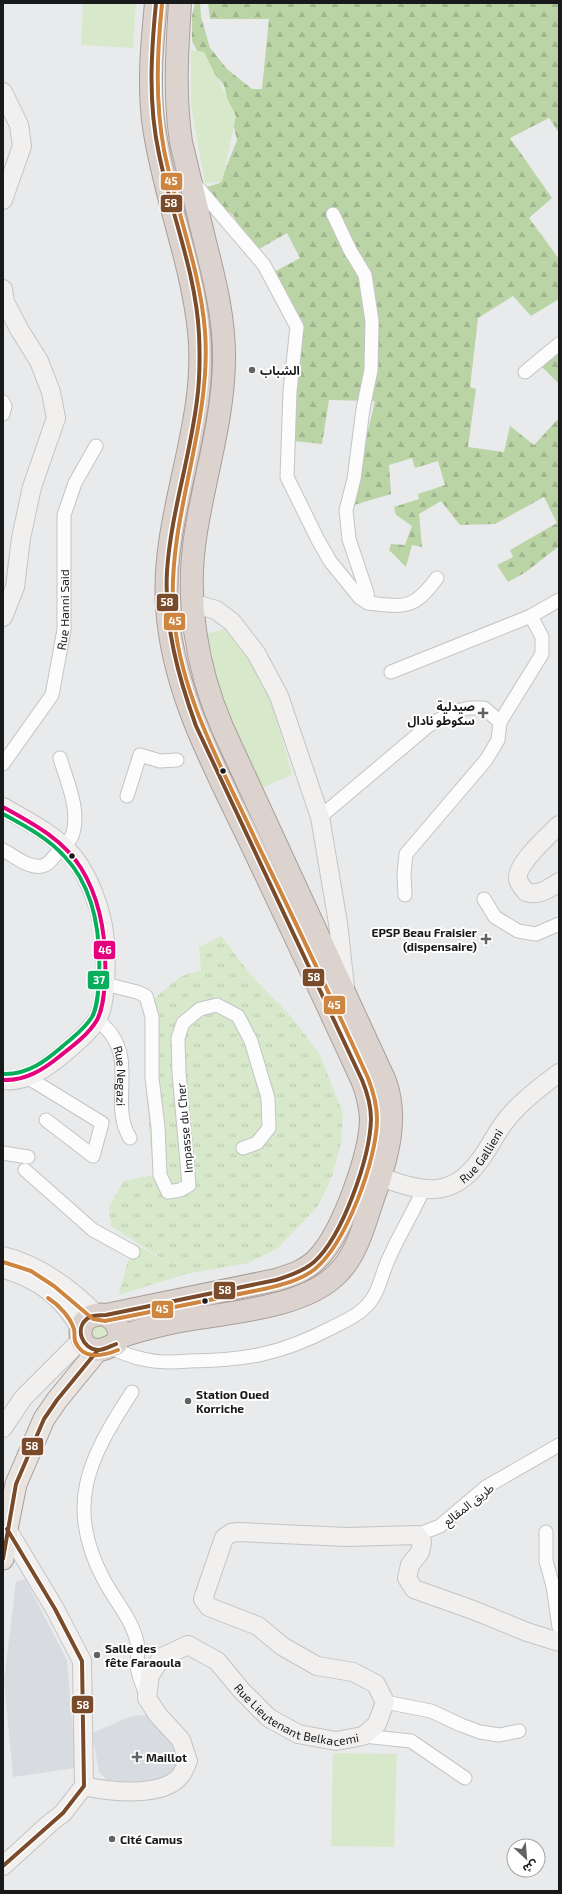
<svg xmlns="http://www.w3.org/2000/svg" width="562" height="1894" font-family="'Exo 2','Noto Sans Arabic',sans-serif">
  <style>
    .built { fill: #d8dce1 }
    .grass { fill: url(#grass-tufts) }
    .forest { fill: url(#forest-firs) }
    .park { fill: #d7e9ca }
    .lines { fill: none; stroke-linecap: round; stroke-linejoin: round }
    .street-casing { stroke: #c3c4c5; stroke-width: 15 }
    .secondary-casing { stroke: #c3c4c5; stroke-width: 20 }
    .primary-casing { stroke: #a99f9a; stroke-width: 23 }
    .highway-casing { stroke: #a99f9a; stroke-width: 24 }
    .street { stroke: #fcfcfc; stroke-width: 13 }
    .secondary { stroke: #f2f0ee; stroke-width: 18 }
    .primary { stroke: #eae4e1; stroke-width: 21 }
    .highway { stroke: #ddd3ce; stroke-width: 22 }
    .bus-1-casing { stroke: #fff; stroke-width: 7 }
    .bus-2-casing { stroke: #fff; stroke-width: 7 }
    .bus-3-casing { stroke: #fff; stroke-width: 7 }
    .bus-4-casing { stroke: #fff; stroke-width: 7 }
    .bus-1 { stroke: #7a4b2a; stroke-width: 4 }
    .bus-2 { stroke: #cd853f; stroke-width: 4 }
    .bus-3 { stroke: #e5007d; stroke-width: 4 }
    .bus-4 { stroke: #08ae5c; stroke-width: 4 }
    .poi-dot { fill: #616263; stroke: #fff; stroke-width: 1.5 }
    .bus-dot { fill: #18191a; stroke: #fff; stroke-width: 1.5 }
    .labels { text-anchor: middle; dominant-baseline: central; stroke-width: 4; stroke-linejoin: round; paint-order: stroke }
    .poi-label { font-size: 12px; font-weight: bold; fill: #18191a; stroke: #fff; text-anchor: start }
    .street-label { font-size: 12px; fill: #18191a; stroke: #fff }
    .line-badge { stroke: #fff; stroke-width: 1.5 }
    .badge-label { font-size: 11px; text-anchor: middle; font-weight: bold; fill: #fff }
  </style>
  <defs>
    <pattern id="grass-tufts" width="24" height="20" patternUnits="userSpaceOnUse"><rect width="24" height="20" fill="#d7e9ca"/><path d="M3 7l-1-3M5 7V3M7 7l1-3M15 17l-1-3M17 17v-4M19 17l1-3" fill="none" stroke="#b8c7ad"/></pattern>
    <pattern id="forest-firs" width="22" height="20" patternUnits="userSpaceOnUse"><rect width="22" height="20" fill="#bbd4a5"/><path d="M5 1l3.5 6h-7zM16 11l3.5 6h-7z" fill="#a0b58d"/></pattern>
  </defs>
  <rect width="100%" height="100%" fill="#e9eaeb"/>
  <!-- built -->
  <g class="built">
    <path d="M25,1579L67,1660L76,1768L13,1777L4,1680L16,1582Z"/>
    <path d="M147,1715L165,1731L178,1748V1765L166,1782L153,1787L109,1782L99,1772L92,1733L132,1716Z"/>
  </g>
  <!-- grass -->
  <g class="grass">
    <path d="M221,936L251,975L293,1019L319,1053L343,1113L341,1144L332,1176L318,1206L278,1248L248,1263L186,1274L118,1295L134,1243L172,1265L111,1226L109,1207L124,1181L153,1175L147,1100L149,1003L181,976L201,971L199,947Z"/>
    <path d="M103,1320L113,1339L93,1340L91,1328Z"/>
  </g>
  <!-- forest -->
  <g class="forest">
    <path d="M195,3H200L201,17L210,48L227,69L252,89H262L269,19H210L208,3H559V133L549,118L510,138L552,198L529,218L559,259V299L531,316L513,296L478,318L470,387L476,389L468,447L504,452L510,426L534,445L559,418V546L526,572L508,582L497,565L513,557L510,550L557,523L544,497L495,524L460,525L441,501L419,514L422,547L412,545L406,567L389,550L391,544L405,545L412,526L396,515L394,507L419,499L418,494L445,485L438,461L415,468L412,458L389,465L391,494L354,505L357,477L375,401L329,400L322,444L294,441L293,320L272,273L300,258L287,233L254,252L233,215L208,198L203,188L220,183L237,140L224,85L202,60L192,41V16Z"/>
    <path d="M559,350V384L540,365Z"/>
  </g>
  <!-- park -->
  <g class="park">
    <path d="M83,3H136L133,48L81,45Z"/>
    <path d="M191,50L204,52L236,116L222,182L205,183L191,107Z"/>
    <path d="M230,627L269,690L292,775L261,788L218,690L204,635Z"/>
    <path d="M333,1753L397,1754L394,1847L331,1846Z"/>
  </g>
  <g class="lines">
    <!-- street casing -->
    <g class="street-casing">
      <g id="street">
        <path d="M195,184L264,265L297,327L290,391L287,477L318,540L330,561L360,598L368,603L367,593L349,539L346,510L354,479L363,409L371,370L372,321L365,275L350,250L333,214"/>
        <path d="M525,372L559,344"/>
        <path d="M3,402L5,406L3,414"/>
        <path d="M368,603C406,607 413,610 437,578"/>
        <path d="M391,672L531,616L559,600"/>
        <path d="M500,722L542,654V637L531,616"/>
        <path id="s1" d="M3,764L52,695L64,630V515L75,483L96,446"/>
        <path d="M127,796L140,755L160,761L177,760"/>
        <path d="M320,817L428,726L453,712L469,708H484L500,722L498,740L486,760L406,854L404,874L405,895"/>
        <path d="M3,850C15,856 31,871 45,865C50,863 54,856 58,852C63,848 69,842 72,836C81,811 67,782 60,758"/>
        <path d="M484,899L495,917L518,931L536,934L559,924"/>
        <path d="M105,984L137,992L146,996L152,1017V1078L158,1127L160,1175L168,1192L180,1190L189,1185L179,1073L178,1038L183,1023L200,1009L217,1005L238,1016L251,1041L268,1098L269,1128L257,1143L243,1148"/>
        <path id="s2" d="M97,1020C143,1054 107,1101 130,1138"/>
        <path d="M27,1077L102,1123L93,1156L46,1120"/>
        <path d="M3,1153L28,1157"/>
        <path d="M25,1170L93,1230L133,1252"/>
        <path d="M109,1347C120,1352 131,1357 143,1359C158,1363 174,1362 189,1361C243,1361 281,1354 329,1329C343,1322 360,1315 370,1302C380,1290 382,1272 389,1258C399,1235 413,1213 423,1190"/>
        <path d="M132,1392C89,1458 64,1505 104,1580C115,1601 132,1619 137,1642C139,1649 137,1658 137,1666C138,1675 143,1686 146,1695"/>
        <path d="M546,1532V1561L553,1586L559,1627"/>
        <path d="M417,1535L440,1526L486,1487L559,1445"/>
        <path d="M385,1702L431,1711L461,1725L480,1732L499,1735L519,1731"/>
        <path d="M363,1736L411,1741L465,1778"/>
      </g>
    </g>
    <!-- secondary casing -->
    <g class="secondary-casing">
      <g id="secondary">
        <path d="M3,92L19,125L22,146L3,200"/>
        <path d="M3,289L5,302L19,329L39,361L51,392L56,418L32,487L21,538L15,587L3,617"/>
        <path d="M192,603L216,610L232,622L256,653L279,696L320,817L338,923L345,987"/>
        <path d="M3,807C27,821 51,832 70,853C86,870 97,899 102,921C107,942 108,1003 97,1020C88,1034 74,1044 62,1055C46,1068 25,1083 3,1080"/>
        <path d="M559,825C549,835 516,864 518,879C519,884 523,888 526,892C539,896 548,889 559,882"/>
        <path id="s3" d="M380,1177C421,1191 451,1201 480,1160C490,1147 497,1131 507,1119C521,1101 541,1086 559,1073"/>
        <path d="M3,1256C39,1265 70,1288 96,1314"/>
        <path d="M4,1269C40,1280 61,1296 81,1329"/>
        <path d="M3,1428L23,1398L82,1339"/>
        <path id="s4" d="M84,1786C109,1792 164,1798 181,1775C184,1771 186,1765 188,1761L181,1740L158,1715L147,1698L150,1675L162,1657L188,1645L217,1661L242,1691L269,1718L298,1734L336,1741L363,1736L377,1724L385,1702L376,1684L353,1672L317,1666L282,1646L258,1626L209,1607L203,1599L224,1538L231,1533L238,1532L347,1537L417,1535L422,1542L420,1552L410,1565L407,1578L414,1589L473,1610L527,1632L559,1642"/>
        <path d="M3,1866L49,1824L63,1813L84,1786L82,1661L55,1609L7,1529"/>
      </g>
    </g>
    <!-- primary casing -->
    <g class="primary-casing">
      <path id="primary" d="M3,1559L7,1529L16,1484L44,1419L57,1400L98,1350"/>
    </g>
    <!-- highway casing -->
    <g class="highway-casing">
      <g id="highway">
        <path d="M106,1315C118,1322 122,1331 116,1344C110,1346 104,1350 98,1350C73,1350 74,1310 106,1315L276,1280C292,1275 308,1270 319,1257C343,1231 371,1153 371,1118C370,1105 367,1092 362,1080C325,999 287,919 249,839C213,764 172,690 167,606C161,513 209,425 199,331C192,262 164,196 154,127C148,86 152,44 156,3"/>
        <path d="M119,1337C137,1331 156,1326 175,1322C222,1313 303,1309 337,1274C359,1253 366,1217 376,1190C388,1154 398,1117 385,1081L222,727C196,666 185,598 196,532C205,475 223,419 224,362C225,321 215,281 205,242C197,209 189,175 181,142C174,94 177,51 180,3"/>
      </g>
    </g>
    <!-- street -->
    <use href="#street" class="street"/>
    <!-- secondary -->
    <use href="#secondary" class="secondary"/>
    <!-- primary -->
    <use href="#primary" class="primary"/>
    <!-- highway -->
    <use href="#highway" class="highway"/>
    <!-- bus-1 casing -->
    <g class="bus-1-casing">
      <g id="bus-1">
        <path d="M116,1344C111,1346 104,1350 98,1350C82,1349 74,1328 88,1318C93,1315 100,1315 106,1315L276,1280C289,1276 304,1271 314,1262C343,1236 370,1157 371,1119C371,1106 367,1092 362,1080L196,726C178,676 164,625 167,571C171,513 190,458 197,400C200,378 200,356 199,334C196,273 171,213 159,154C148,103 151,54 156,3"/>
        <path d="M3,1559L16,1484L44,1419L57,1400L98,1350"/>
        <path d="M3,1866L63,1813L84,1786L82,1661L55,1609L7,1529"/>
      </g>
    </g>
    <!-- bus-2 casing -->
    <g class="bus-2-casing">
      <g id="bus-2">
        <path d="M3,1262L31,1271L54,1286L93,1319L105,1321L264,1289C282,1285 301,1280 315,1269C346,1243 377,1160 377,1119C377,1105 373,1091 368,1078C332,999 295,921 257,843C222,767 177,690 173,605C169,512 212,425 205,331C200,269 176,210 164,150C155,101 157,53 162,4"/>
        <path d="M48,1298C59,1305 70,1317 74,1329C75,1333 74,1337 75,1341C83,1361 103,1356 118,1350"/>
      </g>
    </g>
    <!-- bus-3 casing -->
    <g class="bus-3-casing">
      <path id="bus-3" d="M3,807C32,823 63,839 81,868C102,902 107,942 105,982C104,994 103,1009 97,1020C89,1034 73,1046 60,1056C43,1070 25,1081 3,1080"/>
    </g>
    <!-- bus-4 casing -->
    <g class="bus-4-casing">
      <path id="bus-4" d="M3,814C25,826 48,838 65,857C95,889 101,937 99,979C98,991 98,1006 92,1017C85,1028 74,1037 64,1045C47,1060 28,1075 3,1074"/>
    </g>
    <!-- bus-1 -->
    <use href="#bus-1" class="bus-1"/>
    <!-- bus-2 -->
    <use href="#bus-2" class="bus-2"/>
    <!-- bus-3 -->
    <use href="#bus-3" class="bus-3"/>
    <!-- bus-4 -->
    <use href="#bus-4" class="bus-4"/>
  </g>
  <!-- markers -->
  <g class="poi-dot">
    <circle cx="252" cy="370" r="4"/>
    <path d="M481 707h4v4h4v4h-4v4h-4v-4h-4v-4h4z"/>
    <path d="M484 933h4v4h4v4h-4v4h-4v-4h-4v-4h4z"/>
    <circle cx="188" cy="1401" r="4"/>
    <circle cx="97" cy="1655" r="4"/>
    <path d="M135 1751h4v4h4v4h-4v4h-4v-4h-4v-4h4z"/>
    <circle cx="112" cy="1839" r="4"/>
  </g>
  <g class="bus-dot">
    <circle cx="223" cy="771" r="3.5"/>
    <circle cx="72" cy="856" r="3.5"/>
    <circle cx="205" cy="1301" r="3.5"/>
  </g>
  <g class="labels">
    <!-- poi labels -->
    <g class="poi-label">
      <text x="260" y="370">الشباب</text>
      <text x="475" y="706" text-anchor="end">صيدلية<tspan x="475" dy="14">سكوطو نادال</tspan></text>
      <text x="477" y="932" text-anchor="end">EPSP Beau Fraisier<tspan x="477" dy="14">(dispensaire)</tspan></text>
      <text x="196" y="1394">Station Oued<tspan x="196" dy="14">Korriche</tspan></text>
      <text x="105" y="1648">Salle des<tspan x="105" dy="14">fête Faraoula</tspan></text>
      <text x="146" y="1757">Maillot</text>
      <text x="120" y="1839">Cité Camus</text>
    </g>
    <!-- street labels -->
    <g class="street-label">
      <text stroke="none"><textPath href="#s1" startOffset="171">Rue Hanni Said</textPath></text>
      <text stroke="none"><textPath href="#s2" startOffset="64">Rue Negazi</textPath></text>
      <text transform="translate(184 1128) rotate(-95)">Impasse du Cher</text>
      <text stroke="none"><textPath href="#s3" startOffset="116">Rue Gallieni</textPath></text>
      <text transform="translate(468 1504) rotate(-38)">طريق المقالع</text>
      <text stroke="none"><textPath href="#s4" startOffset="402">Rue Lieutenant Belkacemi</textPath></text>
    </g>
  </g>
  <g class="line-badge">
    <rect x="160" y="172" width="23" height="19" rx="4" fill="#cd853f"/>
    <rect x="160" y="194" width="23" height="19" rx="4" fill="#7a4b2a"/>
    <rect x="156" y="593" width="23" height="19" rx="4" fill="#7a4b2a"/>
    <rect x="163" y="612" width="23" height="19" rx="4" fill="#cd853f"/>
    <rect x="93" y="940" width="23" height="20" rx="4" fill="#e5007d"/>
    <rect x="302" y="968" width="23" height="19" rx="4" fill="#7a4b2a"/>
    <rect x="87" y="970" width="23" height="20" rx="4" fill="#08ae5c"/>
    <rect x="323" y="995" width="23" height="20" rx="4" fill="#cd853f"/>
    <rect x="213" y="1281" width="23" height="19" rx="4" fill="#7a4b2a"/>
    <rect x="151" y="1300" width="23" height="19" rx="4" fill="#cd853f"/>
    <rect x="21" y="1437" width="23" height="19" rx="4" fill="#7a4b2a"/>
    <rect x="71" y="1695" width="23" height="19" rx="4" fill="#7a4b2a"/>
  </g>
  <g class="badge-label">
    <text x="171" y="185">45</text>
    <text x="171" y="207">58</text>
    <text x="167" y="606">58</text>
    <text x="175" y="625">45</text>
    <text x="105" y="954">46</text>
    <text x="314" y="981">58</text>
    <text x="99" y="984">37</text>
    <text x="334" y="1009">45</text>
    <text x="225" y="1294">58</text>
    <text x="162" y="1313">45</text>
    <text x="32" y="1450">58</text>
    <text x="83" y="1709">58</text>
  </g>
  <!-- border -->
  <rect width="562" height="1894" fill="none" stroke="#18191a" stroke-width="8"/>
  <!-- north arrow -->
  <g transform="translate(526 1858) rotate(154)"><circle r="19" fill="#ffffff" stroke="#a3a3a3"/>
  <path d="M0-3L7 15L0 10L-7 15Z" fill="#616263"/>
  <text y="-6" font-size="11" font-weight="bold" text-anchor="middle" fill="#18191a">ش</text>
  </g>
</svg>
